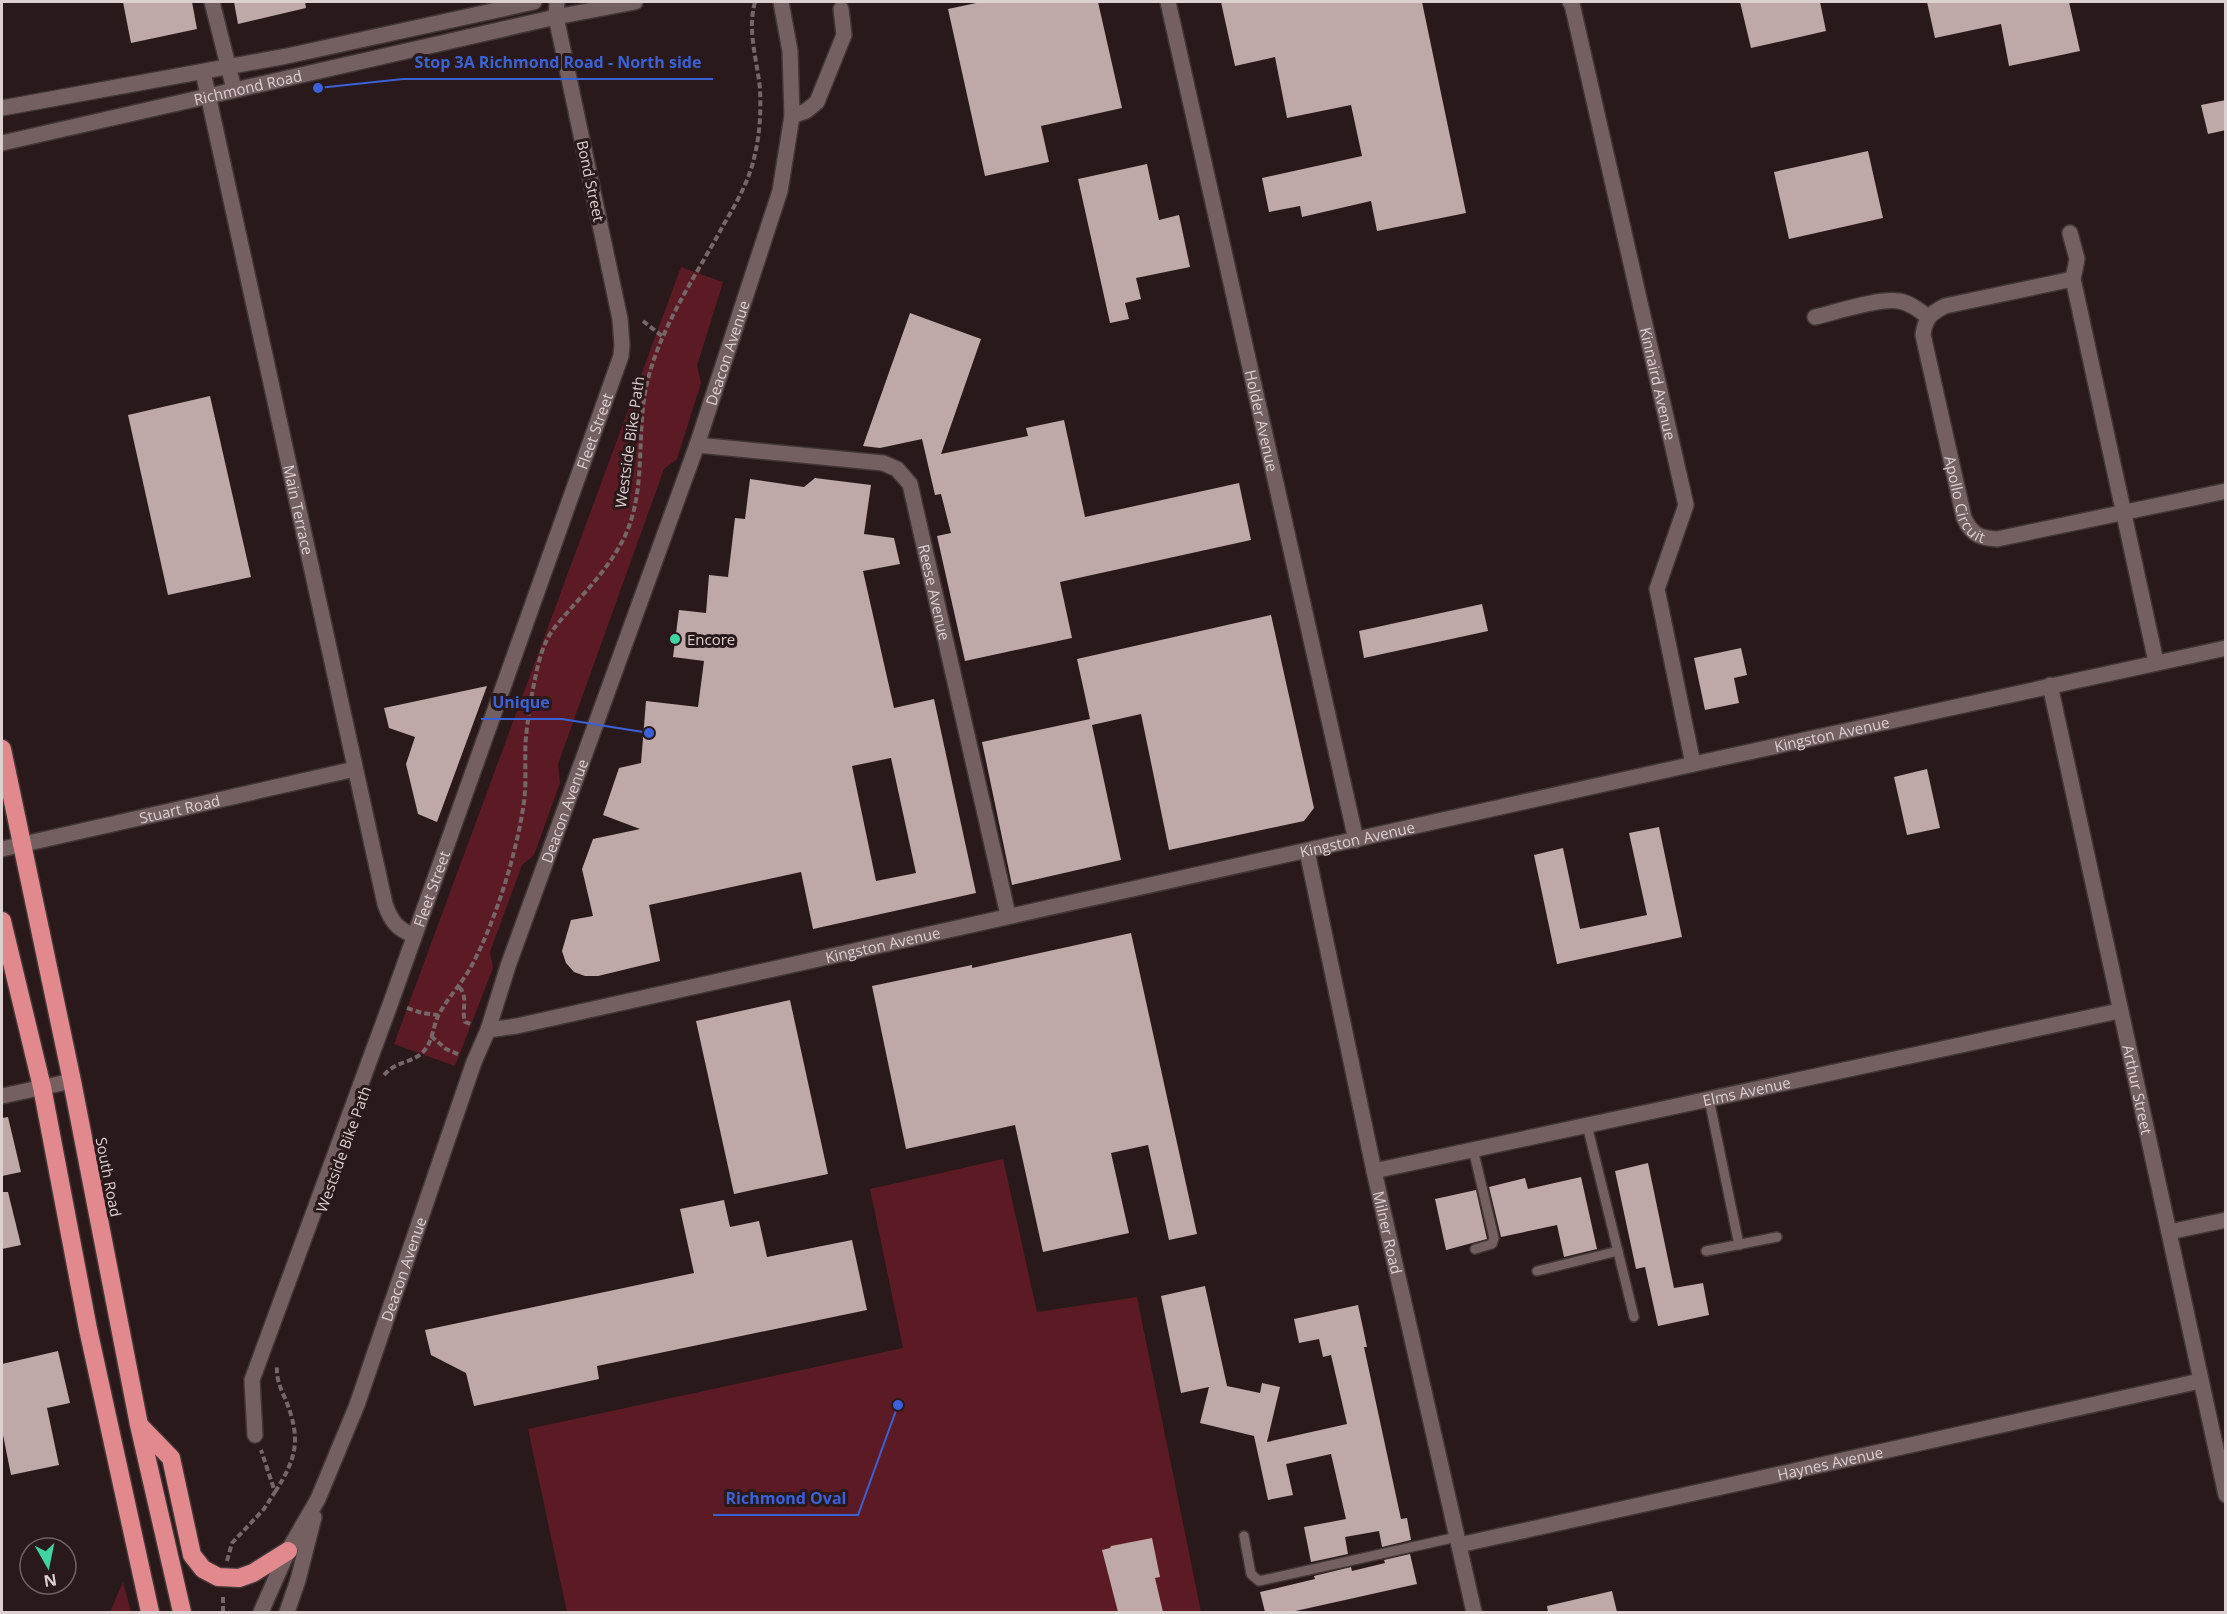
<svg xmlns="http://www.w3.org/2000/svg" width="2227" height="1614" font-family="'Open Sans',sans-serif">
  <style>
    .green { fill: #5c1b24 }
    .building { fill: #bea8a8; fill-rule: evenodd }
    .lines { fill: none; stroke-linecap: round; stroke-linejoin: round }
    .lane-casing { stroke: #423636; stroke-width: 12 }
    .street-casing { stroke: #423636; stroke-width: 18 }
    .secondary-casing { stroke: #423636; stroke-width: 18 }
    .highway-casing { stroke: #423636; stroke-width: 21 }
    .path { stroke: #756667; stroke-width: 4; stroke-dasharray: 6 3; stroke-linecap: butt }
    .lane { stroke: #746060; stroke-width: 9 }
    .street { stroke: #746060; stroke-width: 15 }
    .secondary { stroke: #746060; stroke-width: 15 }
    .highway { stroke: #e2898e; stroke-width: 18 }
    .poi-dot { fill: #3fd4a2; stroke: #29191a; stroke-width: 2 }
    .labels { text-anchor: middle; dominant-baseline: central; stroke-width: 6; stroke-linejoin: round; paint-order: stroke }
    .street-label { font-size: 15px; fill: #dcd0d1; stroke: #29191a }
    .poi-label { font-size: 15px; fill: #dcd0d1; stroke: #29191a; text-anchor: start }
    .leader { fill: none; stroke: #3a62d7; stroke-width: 2 }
    .callout-dot { fill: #3a62d7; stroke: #29191a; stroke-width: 2 }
    .callout-label { font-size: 16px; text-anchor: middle; font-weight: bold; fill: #3a62d7; stroke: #29191a; stroke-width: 6; stroke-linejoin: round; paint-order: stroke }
  </style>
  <rect width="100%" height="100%" fill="#29191a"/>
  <!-- green -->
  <g class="green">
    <path d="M681,267L723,282L697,366L701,383L677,459L664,469L558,764L560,783L534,855L522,865L490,952L493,968L455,1066L394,1044Z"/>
    <path d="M1003,1159L1037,1312L1137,1297L1201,1612H567L528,1429L903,1348L870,1189Z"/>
    <path d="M123,1582L131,1612H110Z"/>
  </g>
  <!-- building -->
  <g class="building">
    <path d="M123,2H192L197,29L131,43Z"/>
    <path d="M234,2H305L306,8L238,24Z"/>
    <path d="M981,2H1098L1122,108L1041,126L1049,162L985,176L948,9Z"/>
    <path d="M1221,2H1422L1466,213L1377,231L1371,201L1302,217L1300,206L1269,212L1262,178L1362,156L1351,105L1287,118L1275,57L1235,66Z"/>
    <path d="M1740,2H1820L1826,31L1751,48Z"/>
    <path d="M1927,2H2069L2080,51L2009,66L2001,24L1935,38Z"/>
    <path d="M2226,100V130L2208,134L2201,105Z"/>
    <path d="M1868,151L1883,218L1789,239L1774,172Z"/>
    <path d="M1147,164L1159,220L1179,215L1190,267L1136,278L1141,299L1125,303L1129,319L1110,323L1078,179Z"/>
    <path d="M910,313L981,339L941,454L1028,436L1026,428L1064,420L1085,517L1239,483L1251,540L1060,582L1072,638L965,661L937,536L951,533L941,494L935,495L922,439L880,448L863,446Z"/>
    <path d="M210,396L251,577L168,595L128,415Z"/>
    <path d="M815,478L871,485L864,534L894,538L900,564L863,571L894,708L934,699L976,893L813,929L801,872L649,905L660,961L598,976H585L574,972L566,963L562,951L571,920L593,916L582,869L593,839L640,829L603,815L619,768L641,763L646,701L698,707L704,661L673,657L679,610L706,613L709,575L728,577L735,518L745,519L750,479L804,487ZM891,758L916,873L876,881L852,766Z"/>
    <path d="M1482,604L1488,631L1364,658L1359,631Z"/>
    <path d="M1271,615L1314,808L1304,821L1169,850L1141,714L1092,725L1121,860L1012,885L982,742L1090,719L1077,659Z"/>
    <path d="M1741,648L1747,675L1734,678L1739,703L1705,710L1694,658Z"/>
    <path d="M487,686L437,822L418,814L406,764L415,737L389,728L384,708Z"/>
    <path d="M1927,769L1940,828L1907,835L1894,777Z"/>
    <path d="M1659,827L1682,937L1557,964L1534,855L1563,848L1580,929L1647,915L1629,833Z"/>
    <path d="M1131,933L1197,1234L1169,1240L1148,1145L1111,1153L1129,1233L1043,1252L1015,1125L906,1149L872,986L972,965V968Z"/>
    <path d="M790,1000L828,1174L734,1194L696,1021Z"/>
    <path d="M8,1117L21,1172L2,1176V1118Z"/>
    <path d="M1648,1163L1674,1288L1703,1283L1709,1315L1658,1326L1645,1267L1636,1269L1615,1171Z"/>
    <path d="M1581,1177L1597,1249L1564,1257L1557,1225L1501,1237L1489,1187L1525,1178L1528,1189Z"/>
    <path d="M1476,1190L1487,1239L1446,1250L1435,1199Z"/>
    <path d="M2,1192H8L21,1245L2,1249Z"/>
    <path d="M724,1200L730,1227L759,1221L767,1257L852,1240L867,1310L597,1366L599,1379L474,1406L466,1373L431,1355L425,1330L694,1273L680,1209Z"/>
    <path d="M1205,1286L1227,1386L1260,1393L1262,1383L1280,1387L1267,1442L1347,1424L1331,1355L1323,1357L1319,1339L1299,1343L1294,1319L1358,1305L1367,1347H1364L1401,1519L1407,1518L1411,1540L1382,1547L1379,1531L1345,1537L1348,1554L1311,1562L1304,1527L1346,1519L1331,1454L1286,1464L1293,1495L1268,1500L1254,1436L1200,1423L1209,1387L1181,1393L1161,1296Z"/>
    <path d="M58,1351L70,1403L47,1408L59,1465L11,1475L2,1430V1364Z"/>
    <path d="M1152,1538L1160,1577L1155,1578L1163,1612H1118L1102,1550L1110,1548L1111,1546Z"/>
    <path d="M1410,1554L1417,1584L1291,1612H1265L1260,1592L1315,1579L1314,1576L1351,1567L1352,1571L1385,1563L1384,1560Z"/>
    <path d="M1612,1591L1617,1612H1548L1547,1606Z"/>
  </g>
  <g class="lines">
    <!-- lane casing -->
    <g class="lane-casing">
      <g id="lane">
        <path d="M1709,1099L1739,1245"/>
        <path d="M1587,1125L1634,1317"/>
        <path d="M1473,1149L1494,1238L1492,1244L1475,1249"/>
        <path d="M1706,1251L1777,1237"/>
        <path d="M1537,1271L1618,1251"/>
        <path d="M1244,1536L1251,1574L1259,1581L1457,1537"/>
      </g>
    </g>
    <!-- street casing -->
    <g class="street-casing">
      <g id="street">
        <path d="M212,2L234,89"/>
        <path id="s1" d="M1168,2L1356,840"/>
        <path id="s2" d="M1570,2L1572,4L1686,505L1657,589L1693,764"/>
        <path id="s3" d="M203,72L385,904C391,921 397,929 413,935"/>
        <path d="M792,116L806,111L817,102L844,35L841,9"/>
        <path d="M2070,233L2077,259L2073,279L2156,662"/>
        <path id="s4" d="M2073,279L1945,306C1931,313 1925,318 1923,335L1964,518C1972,535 1980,538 1997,539L2226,491"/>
        <path d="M1815,317C1836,312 1879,298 1899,301C1910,303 1919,310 1928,317"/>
        <path id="s5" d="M697,445L883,463L897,469L910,484L1008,915"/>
        <path id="s6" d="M2050,685L2226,1495"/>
        <path id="s7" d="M2,849L355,769"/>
        <path id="s8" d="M1307,851L1374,1171L1474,1612"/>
        <path id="s9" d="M488,1030L517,1026L1703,762L2226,648"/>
        <path d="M2,1096L72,1081"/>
        <path id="s10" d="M1374,1171L2119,1011"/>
        <path d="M2169,1232L2226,1220"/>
        <path id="s11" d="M255,1435L252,1380L391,1002L621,356L622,345L620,319L556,17L557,2"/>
        <path id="s12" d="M1459,1545L2200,1381"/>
      </g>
    </g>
    <!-- secondary casing -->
    <g class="secondary-casing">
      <g id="secondary">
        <path d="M2,108L287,56L534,2"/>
        <path id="s13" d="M2,143L556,17L635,2"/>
        <path id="s14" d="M261,1612L288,1551L318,1499L357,1405L474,1062L488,1030L508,966L697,445L780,191L792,116L790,51L781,2"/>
        <path d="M287,1612L298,1580L314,1517"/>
      </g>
    </g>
    <!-- highway casing -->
    <g class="highway-casing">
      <g id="highway">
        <path d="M2,749L72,1081L139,1425L182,1612"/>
        <path d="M2,921L42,1087L88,1329L150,1612"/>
        <path d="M140,1426L171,1458L192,1555L203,1569L218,1577L239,1578L253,1573L288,1551"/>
      </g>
    </g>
    <!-- path -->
    <g class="path">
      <path d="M643,321L662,336"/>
      <path d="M459,987C469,997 461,1009 465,1022L473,1025"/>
      <path d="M407,1008L422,1013L438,1015"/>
      <path d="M431,1036L446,1049L460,1055"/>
      <path d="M384,1075C397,1060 411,1064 423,1052C433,1042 433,1025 439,1014C449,996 463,982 472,965C496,920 517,852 524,802C527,780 524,758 526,737C528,715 536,663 545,644C551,629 563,618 573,606C591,586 610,565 623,540C648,491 635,435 647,383C661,325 696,276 724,224C737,202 750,179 755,154C760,133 761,110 760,89C757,59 747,31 755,2"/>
      <path d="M275,1492C298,1456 301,1438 285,1398C280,1388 276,1377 277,1366"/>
      <path d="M227,1561L232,1543L264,1509L275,1492L261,1450"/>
      <path d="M223,1612V1595"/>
    </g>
    <!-- lane -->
    <use href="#lane" class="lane"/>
    <!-- street -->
    <use href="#street" class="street"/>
    <!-- secondary -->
    <use href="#secondary" class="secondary"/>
    <!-- highway -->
    <use href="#highway" class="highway"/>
  </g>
  <!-- markers -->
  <circle class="poi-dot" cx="675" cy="639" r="6"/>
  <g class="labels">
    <!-- street labels -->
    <g class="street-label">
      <text stroke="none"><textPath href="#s13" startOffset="252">Richmond Road</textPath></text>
      <text transform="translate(591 181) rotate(78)">Bond Street</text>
      <text stroke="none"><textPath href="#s14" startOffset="1344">Deacon Avenue</textPath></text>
      <text stroke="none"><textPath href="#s2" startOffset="392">Kinnaird Avenue</textPath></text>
      <text stroke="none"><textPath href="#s1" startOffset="429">Holder Avenue</textPath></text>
      <text stroke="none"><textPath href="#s11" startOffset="1064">Fleet Street</textPath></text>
      <text transform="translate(629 442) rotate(-82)">Westside Bike Path</text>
      <text stroke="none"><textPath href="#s4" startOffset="340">Apollo Circuit</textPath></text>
      <text stroke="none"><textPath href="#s3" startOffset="448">Main Terrace</textPath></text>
      <text stroke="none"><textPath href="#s5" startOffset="333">Reese Avenue</textPath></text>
      <text stroke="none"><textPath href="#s9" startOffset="1376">Kingston Avenue</textPath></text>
      <text stroke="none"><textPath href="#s7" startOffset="182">Stuart Road</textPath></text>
      <text stroke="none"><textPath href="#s14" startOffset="858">Deacon Avenue</textPath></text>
      <text stroke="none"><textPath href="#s9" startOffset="890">Kingston Avenue</textPath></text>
      <text stroke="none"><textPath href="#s11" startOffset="578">Fleet Street</textPath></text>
      <text stroke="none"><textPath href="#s9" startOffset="404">Kingston Avenue</textPath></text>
      <text stroke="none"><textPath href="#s6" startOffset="414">Arthur Street</textPath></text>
      <text stroke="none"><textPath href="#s10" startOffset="381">Elms Avenue</textPath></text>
      <text transform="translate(343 1149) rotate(-70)">Westside Bike Path</text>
      <text transform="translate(109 1177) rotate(79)">South Road</text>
      <text stroke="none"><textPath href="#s8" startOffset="390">Milner Road</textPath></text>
      <text stroke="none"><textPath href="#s14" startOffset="372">Deacon Avenue</textPath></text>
      <text stroke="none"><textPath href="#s12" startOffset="380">Haynes Avenue</textPath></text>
    </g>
    <!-- poi labels -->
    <g class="poi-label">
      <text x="687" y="639">Encore</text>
    </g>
  </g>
  <!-- callouts -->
  <path class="leader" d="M318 88L403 79H713M649 733L562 719H481M898 1405L858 1515H713"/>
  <g class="callout-dot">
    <circle cx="318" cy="88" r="6"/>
    <circle cx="649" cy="733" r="6"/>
    <circle cx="898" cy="1405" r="6"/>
  </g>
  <g class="callout-label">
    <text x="558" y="68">Stop 3A Richmond Road - North side</text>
    <text x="521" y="708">Unique</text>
    <text x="786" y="1504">Richmond Oval</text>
  </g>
  <!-- border -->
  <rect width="2227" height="1614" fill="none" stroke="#dcd0d1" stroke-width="6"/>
  <!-- north arrow -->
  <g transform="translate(48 1566) rotate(171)"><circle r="28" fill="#29191a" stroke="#716263" stroke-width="1.5"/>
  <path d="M0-4.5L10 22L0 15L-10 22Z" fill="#3fd4a2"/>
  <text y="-9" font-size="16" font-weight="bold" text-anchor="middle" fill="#dcd0d1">N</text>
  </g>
</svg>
